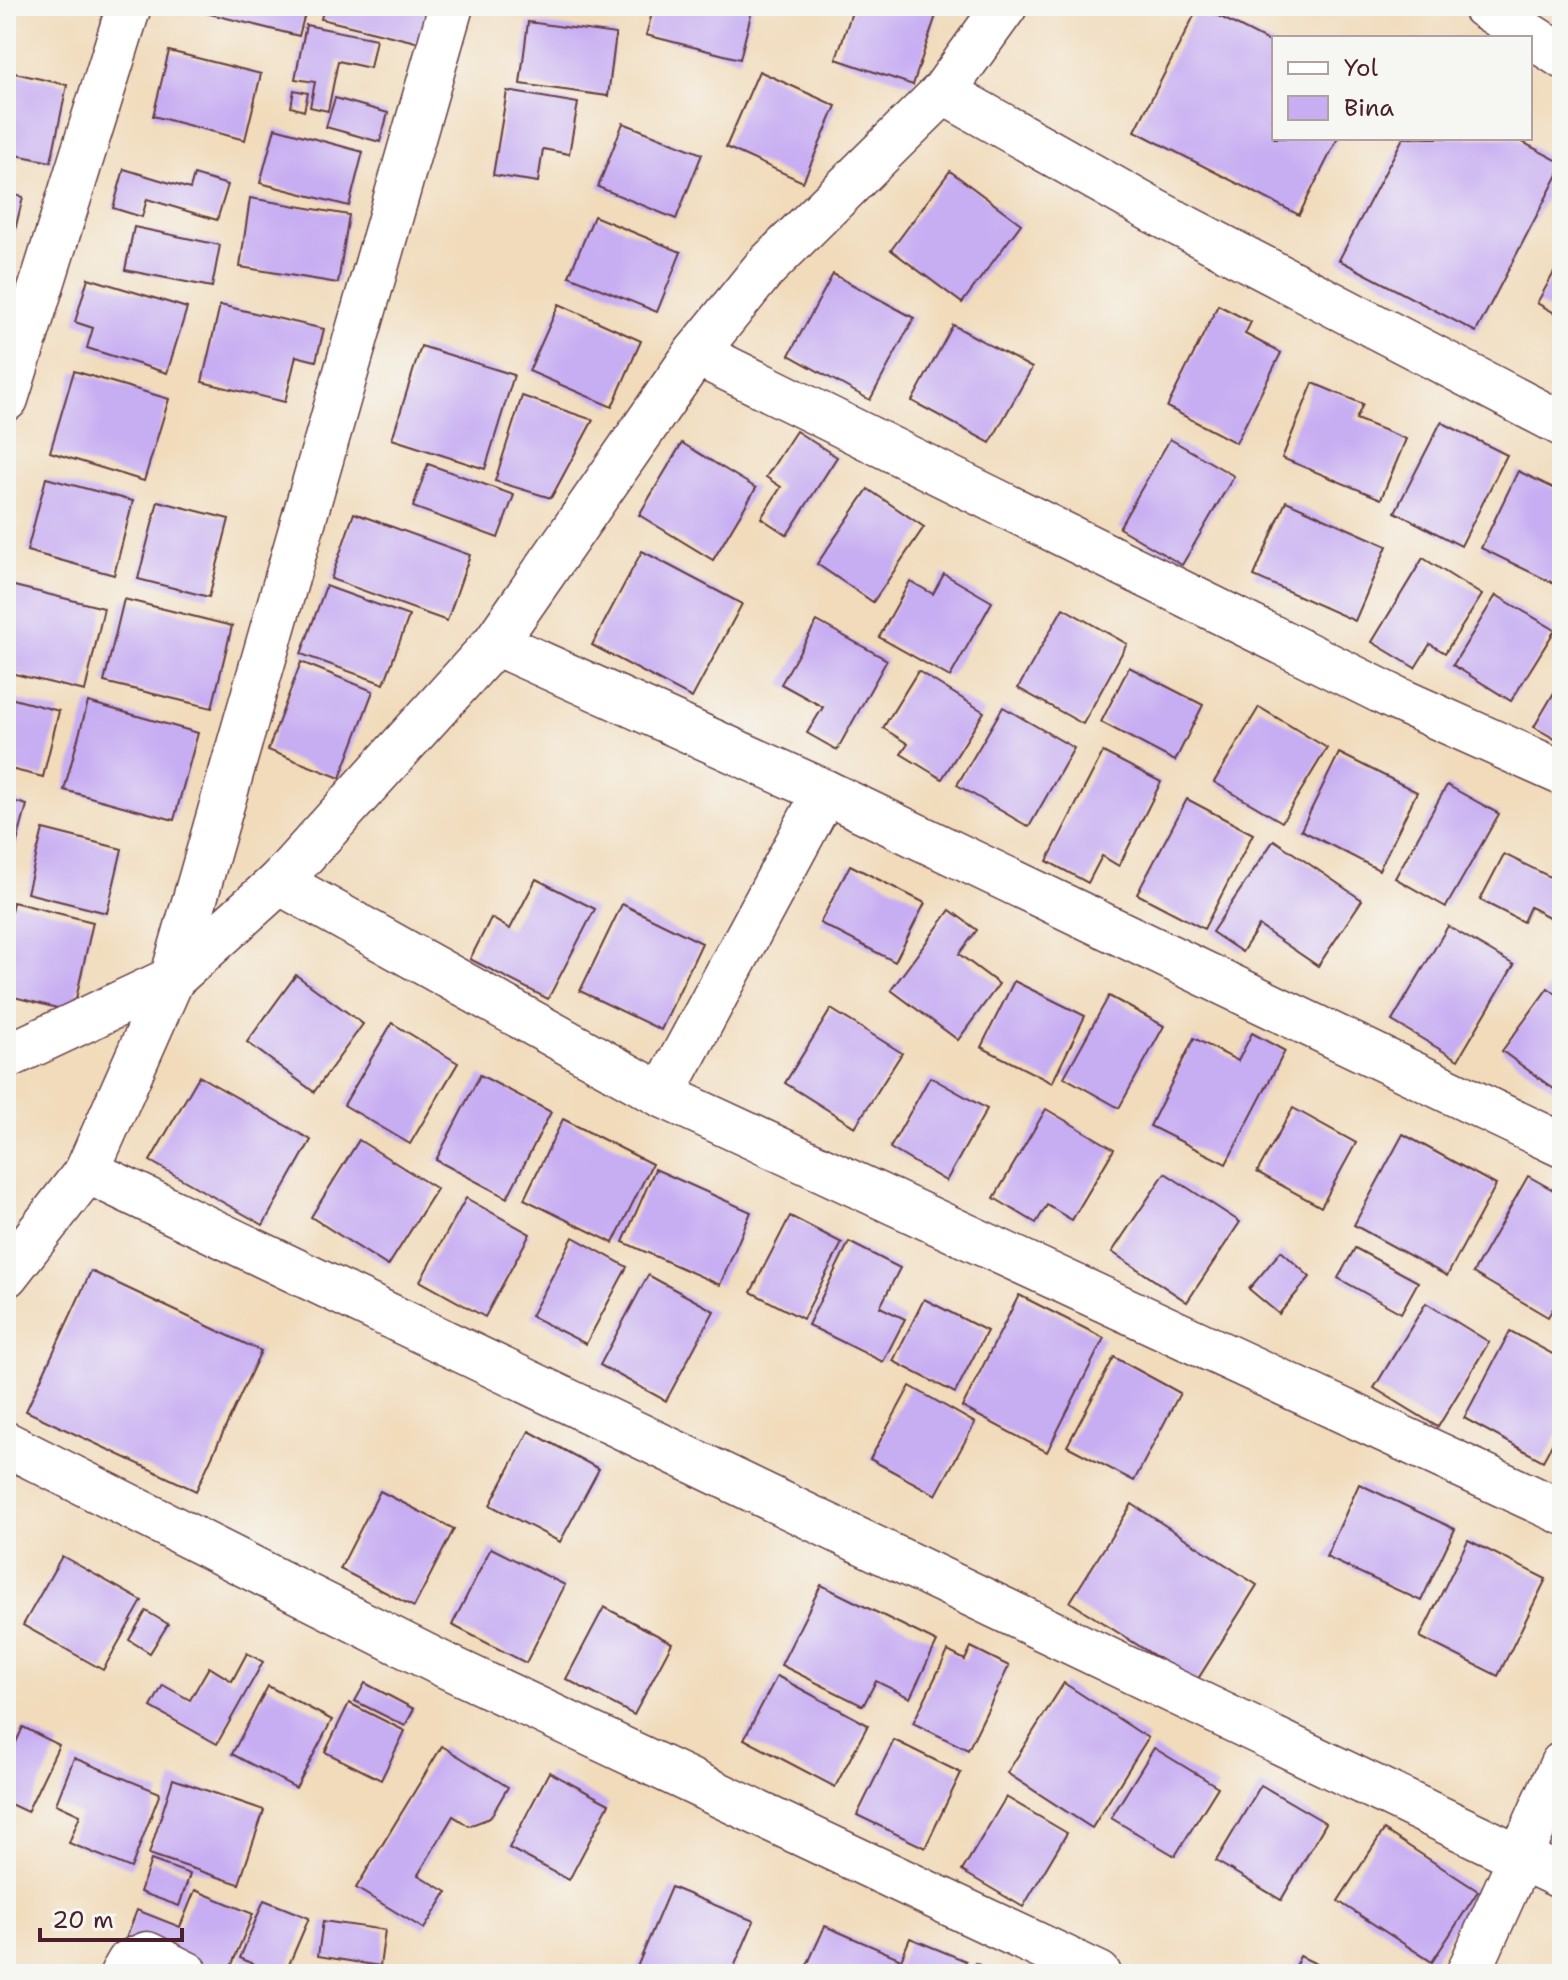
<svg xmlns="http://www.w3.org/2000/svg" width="1568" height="1980" font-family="'Shantell Sans',sans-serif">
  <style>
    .building { fill: #c7adf2 }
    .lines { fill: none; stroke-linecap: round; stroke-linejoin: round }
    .minor-casing { stroke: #633b41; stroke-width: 47 }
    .minor { stroke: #fff; stroke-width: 44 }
  </style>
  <rect width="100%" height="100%" fill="#f6f6f2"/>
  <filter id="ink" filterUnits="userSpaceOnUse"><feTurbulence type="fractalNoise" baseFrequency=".0125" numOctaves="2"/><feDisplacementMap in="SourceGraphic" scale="16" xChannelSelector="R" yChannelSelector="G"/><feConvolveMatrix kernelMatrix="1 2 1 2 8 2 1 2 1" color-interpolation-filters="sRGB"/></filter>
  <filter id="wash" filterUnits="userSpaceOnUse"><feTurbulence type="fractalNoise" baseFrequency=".006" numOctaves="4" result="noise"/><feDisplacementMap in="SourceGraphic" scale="32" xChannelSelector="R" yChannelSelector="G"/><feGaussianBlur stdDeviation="1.8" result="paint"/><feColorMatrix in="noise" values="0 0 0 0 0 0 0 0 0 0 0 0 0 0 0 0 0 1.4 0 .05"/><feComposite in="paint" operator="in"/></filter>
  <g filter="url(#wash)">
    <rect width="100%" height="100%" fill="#f1dbbb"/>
    <g id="blocks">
      <!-- building -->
      <g class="building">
        <path d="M207,6H307L299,36L206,13Z"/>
        <path d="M324,6H428L420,43L321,19Z"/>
        <path d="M654,6H753L740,59L646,35Z"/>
        <path d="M854,6H939L913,85L836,59Z"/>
        <path d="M1199,6L1274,44V138H1338L1299,215L1135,131Z"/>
        <path d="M528,22L616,34L608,96L520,84Z"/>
        <path d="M306,25L376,39L370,68L338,61L328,111L310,107L315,82L295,79Z"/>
        <path d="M169,51L261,74L245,140L153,116Z"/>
        <path d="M6,71L67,85L51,162L6,153L11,131L6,130Z"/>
        <path d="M759,71L836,106L803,182L726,147Z"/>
        <path d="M294,90L308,93L304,111L291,107Z"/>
        <path d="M507,91L578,103L569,154L543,149L538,182L493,175Z"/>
        <path d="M335,98L388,113L380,142L326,127Z"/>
        <path d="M623,123L702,154L676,219L598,187Z"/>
        <path d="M275,128L363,152L349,206L260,183Z"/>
        <path d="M1403,138H1515L1562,163V167L1476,332L1339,260Z"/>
        <path d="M124,169L190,189L194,175L228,185L217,220L147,199L142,217L113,208Z"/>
        <path d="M950,171L1021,224L962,303L891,250Z"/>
        <path d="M6,193L23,197L7,263H6Z"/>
        <path d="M250,198L349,215L338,283L240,267Z"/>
        <path d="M594,216L681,252L657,312L569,276Z"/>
        <path d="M134,227L220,245L212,287L125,270Z"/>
        <path d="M1562,258V317L1537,303Z"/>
        <path d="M833,274L914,318L870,400L789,355Z"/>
        <path d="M88,278L187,308L167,373L87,348L93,328L75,322Z"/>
        <path d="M559,304L641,341L612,407L529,371Z"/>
        <path d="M220,305L324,329L316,361L296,356L285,402L202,382Z"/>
        <path d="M1218,305L1251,322L1245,334L1281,353L1236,443L1167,407Z"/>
        <path d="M953,325L1032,368L990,443L912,401Z"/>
        <path d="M421,346L514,375L485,469L392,439Z"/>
        <path d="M74,371L169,399L144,481L50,452Z"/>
        <path d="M1313,383L1363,404L1356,419L1406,439L1381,499L1282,458Z"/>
        <path d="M522,396L593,420L551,498L495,481Z"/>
        <path d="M1441,422L1507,455L1461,546L1395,512Z"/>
        <path d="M796,431L837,457L787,535L761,518L781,487L766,477Z"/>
        <path d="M1170,439L1234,476L1182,565L1119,528Z"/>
        <path d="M682,443L756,488L713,560L639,515Z"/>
        <path d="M428,464L514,495L498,538L413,507Z"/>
        <path d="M1518,471L1562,492V575L1557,585L1481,548Z"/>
        <path d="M46,478L133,501L114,575L27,551Z"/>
        <path d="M868,489L924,527L873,602L817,564Z"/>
        <path d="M158,501L229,519L209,597L138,579Z"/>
        <path d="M1286,501L1387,546L1355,621L1254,576Z"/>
        <path d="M354,513L470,555L447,621L331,579Z"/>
        <path d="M642,551L742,604L692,698L592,645Z"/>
        <path d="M1423,558L1482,595L1445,653L1430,644L1415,668L1372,642Z"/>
        <path d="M944,574L992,602L950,677L879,637L910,581L933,594Z"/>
        <path d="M6,584L104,608L85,691L6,672Z"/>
        <path d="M326,586L409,616L384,684L301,654Z"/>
        <path d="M1496,595L1555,630L1511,701L1453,665Z"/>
        <path d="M124,599L232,626L212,708L104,682Z"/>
        <path d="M1063,608L1127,644L1083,724L1018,688Z"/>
        <path d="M817,621L887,660L837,750L807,733L823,707L781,684Z"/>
        <path d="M301,662L373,691L340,778L268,750Z"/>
        <path d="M1129,667L1203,705L1175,761L1101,722Z"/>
        <path d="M918,671L984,712L942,779L901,754L908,744L883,728Z"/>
        <path d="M1562,679V743L1534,727Z"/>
        <path d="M6,697L59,711L43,777L6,768Z"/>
        <path d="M88,702L198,733L174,820L64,790Z"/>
        <path d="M1003,707L1074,748L1029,827L957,785Z"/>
        <path d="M1259,707L1327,748L1282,822L1214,782Z"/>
        <path d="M1103,752L1161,782L1119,866L1102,856L1088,883L1047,861Z"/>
        <path d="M1339,753L1417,792L1379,870L1301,830Z"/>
        <path d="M1447,785L1499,814L1446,907L1395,878Z"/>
        <path d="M6,799L27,805L7,879H6Z"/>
        <path d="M1187,799L1253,834L1204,929L1137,894Z"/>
        <path d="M43,829L122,849L107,913L27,893Z"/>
        <path d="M1274,840L1362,900L1318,966L1259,926L1242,952L1212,932Z"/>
        <path d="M1562,852V924L1530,907L1523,922L1480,900L1504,854L1550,877Z"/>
        <path d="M850,865L925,903L895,962L820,923Z"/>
        <path d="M536,879L595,909L548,999L470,959L491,918L510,929Z"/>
        <path d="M13,902L93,922L73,1012L6,995V934Z"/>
        <path d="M622,904L702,943L661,1030L580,991Z"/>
        <path d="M950,910L977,930L959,954L999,984L958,1040L891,990Z"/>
        <path d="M1448,926L1514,965L1458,1060L1392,1021Z"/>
        <path d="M296,975L363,1024L314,1092L247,1042Z"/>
        <path d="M1014,981L1085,1016L1052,1083L981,1047Z"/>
        <path d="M1548,988L1562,998V1095L1502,1051Z"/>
        <path d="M1109,996L1164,1026L1119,1108L1064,1077Z"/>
        <path d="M831,1009L902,1053L855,1127L785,1083Z"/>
        <path d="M392,1023L458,1063L410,1144L344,1105Z"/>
        <path d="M1252,1033L1285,1051L1226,1164L1150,1126L1194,1038L1238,1061Z"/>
        <path d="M480,1075L551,1112L507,1198L436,1160Z"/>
        <path d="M199,1076L311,1140L263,1225L150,1161Z"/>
        <path d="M930,1077L987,1109L946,1181L890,1148Z"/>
        <path d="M1293,1108L1356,1143L1321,1207L1257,1172Z"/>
        <path d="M1046,1109L1114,1149L1072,1220L1047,1205L1036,1223L994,1198Z"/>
        <path d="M563,1119L652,1164L613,1243L524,1199Z"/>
        <path d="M1403,1134L1496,1185L1447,1276L1354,1225Z"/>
        <path d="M359,1140L437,1189L388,1266L311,1217Z"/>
        <path d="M655,1169L751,1212L720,1285L623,1242Z"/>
        <path d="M1165,1173L1240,1222L1187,1302L1112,1252Z"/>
        <path d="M1528,1176L1562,1195V1293L1548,1317L1473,1273Z"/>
        <path d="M466,1198L530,1234L485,1317L420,1281Z"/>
        <path d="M790,1216L842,1243L803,1319L751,1292Z"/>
        <path d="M573,1237L627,1267L586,1344L531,1316Z"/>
        <path d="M849,1242L900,1268L880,1307L905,1319L883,1362L808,1325Z"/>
        <path d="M1355,1248L1418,1282L1401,1313L1338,1278Z"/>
        <path d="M1281,1251L1310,1277L1279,1314L1249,1289Z"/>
        <path d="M91,1271L261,1351L196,1491L26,1411Z"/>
        <path d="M648,1275L714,1311L666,1401L600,1365Z"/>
        <path d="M1019,1295L1104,1338L1047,1452L962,1407Z"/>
        <path d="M924,1299L987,1331L955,1393L893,1361Z"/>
        <path d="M1426,1303L1489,1342L1438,1427L1374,1388Z"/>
        <path d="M1510,1331L1562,1359V1426L1543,1461L1464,1418Z"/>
        <path d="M1114,1357L1180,1393L1134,1481L1067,1446Z"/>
        <path d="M910,1386L975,1423L936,1495L870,1459Z"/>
        <path d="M529,1431L599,1469L560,1542L490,1505Z"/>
        <path d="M1359,1484L1455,1529L1421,1601L1326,1557Z"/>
        <path d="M380,1491L454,1529L414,1607L340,1569Z"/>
        <path d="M1132,1504L1257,1585L1196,1682L1070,1602Z"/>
        <path d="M1468,1540L1546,1579L1498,1676L1420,1637Z"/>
        <path d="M491,1548L565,1585L526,1663L452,1625Z"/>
        <path d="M62,1556L142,1601L103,1670L23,1625Z"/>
        <path d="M821,1585L937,1642L910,1698L876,1681L863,1706L781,1665Z"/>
        <path d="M604,1607L672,1643L634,1715L566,1679Z"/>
        <path d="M146,1611L168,1624L150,1653L129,1640Z"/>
        <path d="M971,1647L1009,1666L968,1750L913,1723L948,1651L965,1660Z"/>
        <path d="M247,1653L263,1662L217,1744L151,1707L163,1685L190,1700L209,1667L232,1681Z"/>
        <path d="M777,1676L868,1725L835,1787L744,1739Z"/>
        <path d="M365,1683L414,1709L405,1726L355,1701Z"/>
        <path d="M1064,1683L1148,1738L1092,1828L1007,1773Z"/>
        <path d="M268,1686L332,1720L296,1788L232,1754Z"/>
        <path d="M349,1703L405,1731L381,1780L325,1752Z"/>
        <path d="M23,1727L59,1745L27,1812L6,1802V1764Z"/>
        <path d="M894,1740L961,1773L925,1848L857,1815Z"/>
        <path d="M442,1746L508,1787L490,1818L469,1826L453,1816L418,1875L447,1892L424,1929L356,1888Z"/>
        <path d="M1154,1748L1218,1787L1175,1856L1111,1818Z"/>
        <path d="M74,1758L160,1793L131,1868L69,1843L80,1815L56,1804Z"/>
        <path d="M549,1772L609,1804L569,1880L509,1848Z"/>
        <path d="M173,1779L264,1810L239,1884L149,1854Z"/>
        <path d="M1261,1785L1326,1823L1281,1900L1216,1861Z"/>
        <path d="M1006,1797L1067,1833L1023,1907L962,1871Z"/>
        <path d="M1384,1830L1478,1891L1432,1962L1338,1901Z"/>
        <path d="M151,1860L190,1874L179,1906L140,1892Z"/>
        <path d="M671,1887L754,1921L731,1974H634Z"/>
        <path d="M195,1890L253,1914L228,1974H204L125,1941L137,1910L180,1927Z"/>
        <path d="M264,1900L309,1918L285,1974H276L240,1958Z"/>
        <path d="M323,1921L385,1930L380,1966L318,1956Z"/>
        <path d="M825,1926L899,1958L892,1974H803Z"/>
        <path d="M910,1938L966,1961L960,1974H895Z"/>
        <path d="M1300,1956L1337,1974H1292Z"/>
        <path d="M975,1963L998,1974H969Z"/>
      </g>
    </g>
  </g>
  <g filter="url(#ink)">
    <use href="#blocks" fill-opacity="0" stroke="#633b41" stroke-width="2"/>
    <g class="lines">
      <!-- minor casing -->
      <g class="minor-casing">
        <g id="minor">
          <path d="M1484,6L1562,56"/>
          <path d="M943,92L1154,211L1562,424"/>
          <path d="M696,353L1397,699L1562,773"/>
          <path d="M6,399L129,6"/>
          <path d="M495,643L825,792L1562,1145"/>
          <path d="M279,882L662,1095L1562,1512"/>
          <path d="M6,1057L172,979L451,6"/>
          <path d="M662,1095L825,792"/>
          <path d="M87,1171L1562,1877"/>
          <path d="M6,1275L87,1171L172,979L279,882L495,643L696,353L763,270L943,92L1005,6"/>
          <path d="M6,1444L440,1663L1099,1974"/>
          <path d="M122,1974L129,1962L147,1954L187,1974"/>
          <path d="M1468,1974L1562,1764"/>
        </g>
      </g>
      <!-- minor -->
      <use href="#minor" class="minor"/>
    </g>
  </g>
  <!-- margin -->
  <rect width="1568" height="1980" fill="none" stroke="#f6f6f2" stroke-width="32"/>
  <!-- legend -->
  <rect x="1272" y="36" width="260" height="104" fill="#f6f6f2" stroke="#b1a0a2" stroke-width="2"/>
  <rect x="1288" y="62" width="40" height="12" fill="#ffffff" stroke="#b1a0a2" stroke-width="2"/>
  <text x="1344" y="76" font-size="24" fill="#4a1f2b">Yol</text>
  <rect x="1288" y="96" width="40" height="24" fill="#c7adf2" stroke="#b1a0a2" stroke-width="2"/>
  <text x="1344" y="116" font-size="24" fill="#4a1f2b">Bina</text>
  <!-- scale -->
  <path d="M40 1928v12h142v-12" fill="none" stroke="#4a1f2b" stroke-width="4"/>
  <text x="52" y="1928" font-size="24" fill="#4a1f2b" stroke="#f6f6f2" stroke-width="6" paint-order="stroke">20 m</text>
</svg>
